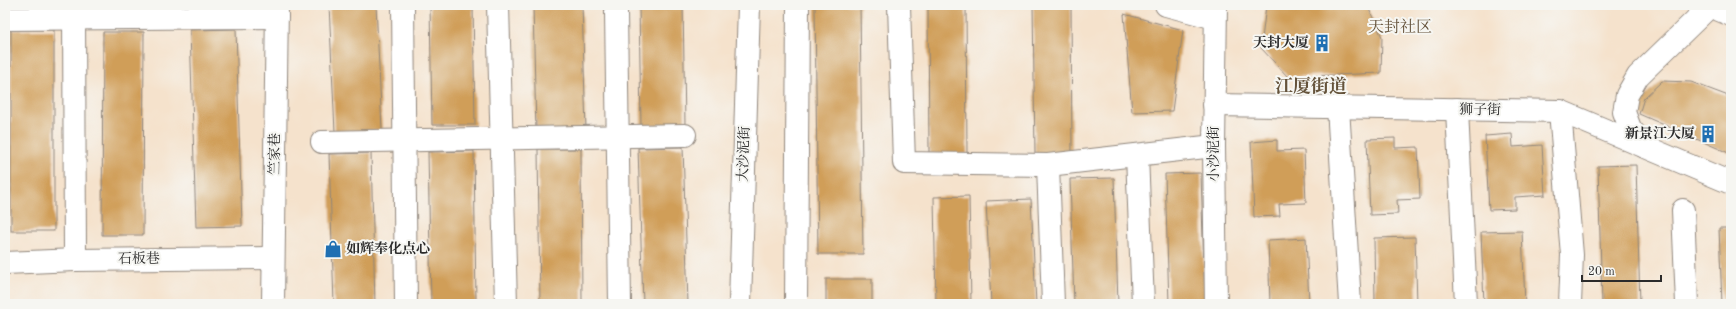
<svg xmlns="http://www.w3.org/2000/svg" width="1736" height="309" font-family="'Old Standard TT','Noto Serif SC',serif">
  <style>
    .building { fill: #d09e59 }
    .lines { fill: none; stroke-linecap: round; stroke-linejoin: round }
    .minor-casing { stroke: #90867c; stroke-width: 24 }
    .major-casing { stroke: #90867c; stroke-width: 24 }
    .minor { stroke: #fff; stroke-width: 22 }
    .major { stroke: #fff; stroke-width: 22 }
    .labels { text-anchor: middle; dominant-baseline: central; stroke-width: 4; stroke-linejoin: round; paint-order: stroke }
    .poi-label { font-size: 14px; font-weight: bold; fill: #2b2b2b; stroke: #f6f6f2; text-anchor: end }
    .street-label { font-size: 14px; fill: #2b2b2b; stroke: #f6f6f2 }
    .quarter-label { font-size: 16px; fill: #65533b; stroke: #f6f6f2 }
    .district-label { font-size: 18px; font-weight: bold; fill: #65533b; stroke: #f6f6f2 }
  </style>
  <rect width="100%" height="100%" fill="#f6f6f2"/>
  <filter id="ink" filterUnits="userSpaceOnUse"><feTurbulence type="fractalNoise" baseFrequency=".025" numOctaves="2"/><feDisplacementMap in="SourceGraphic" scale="8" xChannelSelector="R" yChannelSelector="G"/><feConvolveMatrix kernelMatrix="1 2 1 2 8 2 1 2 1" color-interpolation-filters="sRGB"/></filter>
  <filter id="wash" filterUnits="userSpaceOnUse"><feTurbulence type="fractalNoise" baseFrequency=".012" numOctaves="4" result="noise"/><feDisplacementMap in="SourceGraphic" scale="16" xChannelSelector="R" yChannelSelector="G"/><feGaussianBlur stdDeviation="0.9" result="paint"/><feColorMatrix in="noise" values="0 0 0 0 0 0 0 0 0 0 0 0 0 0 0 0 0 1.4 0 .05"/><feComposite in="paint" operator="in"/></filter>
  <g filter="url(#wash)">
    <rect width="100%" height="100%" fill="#f5e2cc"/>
    <g id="blocks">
      <!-- building -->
      <g class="building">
        <path d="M329,5H376L382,130L335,132Z"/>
        <path d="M430,5H473L475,125H432Z"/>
        <path d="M533,5H582L586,130L536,131Z"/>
        <path d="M639,5H683L685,125L641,126Z"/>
        <path d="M815,5H860L863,254H818Z"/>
        <path d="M928,5H966L967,154H929Z"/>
        <path d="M1033,5H1071L1072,155H1035Z"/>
        <path d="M1266,5H1367L1382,37L1381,73L1288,77L1261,48Z"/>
        <path d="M1124,14L1183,30L1172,111L1132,112Z"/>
        <path d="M236,29L242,226L196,227L190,30Z"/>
        <rect x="11" y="30" width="43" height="201"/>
        <path d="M103,32H144L143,235H102Z"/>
        <path d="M1662,81L1691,82L1731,97V154L1639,114L1644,98Z"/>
        <path d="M1512,134L1513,147L1542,145L1545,195L1515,197V209L1489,210L1485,136Z"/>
        <path d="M1395,138V148L1418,147L1420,199L1397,200L1398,214L1370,215L1367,139Z"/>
        <path d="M1277,140V151L1304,150L1306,203L1279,204L1280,216L1254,217L1251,142Z"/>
        <path d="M683,147L688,304H643L638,148Z"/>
        <path d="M538,149H581L582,304H540Z"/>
        <path d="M474,151L476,304H431L428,152Z"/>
        <path d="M371,153L375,304H334L329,154Z"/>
        <path d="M1636,165L1640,304H1602L1598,166Z"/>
        <path d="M1201,173L1205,304H1169L1165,174Z"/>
        <path d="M1114,178L1118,304H1074L1070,179Z"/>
        <path d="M969,196L971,304H936L934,197Z"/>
        <path d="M1031,199L1036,304H991L986,201Z"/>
        <path d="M1719,228H1731V304H1722Z"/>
        <path d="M1522,231L1525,304H1484L1481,232Z"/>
        <path d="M1415,237L1417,304H1375L1374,238Z"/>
        <path d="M1306,238L1309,304H1270L1268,240Z"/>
        <rect x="826" y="279" width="46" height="25"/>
      </g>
    </g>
  </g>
  <g filter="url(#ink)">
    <use href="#blocks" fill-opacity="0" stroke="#90867c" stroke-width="1"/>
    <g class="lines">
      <!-- minor casing -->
      <g class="minor-casing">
        <g id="minor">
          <path d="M403,5L406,304"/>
          <path d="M498,5L506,304"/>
          <path d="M899,5L904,163L1048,165L1214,146"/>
          <path d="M1166,5L1215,18"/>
          <path d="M74,6L75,260"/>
          <path d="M616,11L620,304"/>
          <path d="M5,19L277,17"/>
          <path d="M1214,105L1560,111L1731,183"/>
          <path d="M1338,107L1350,304"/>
          <path d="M1457,109L1466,304"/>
          <path d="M1560,111L1572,255L1570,304"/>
          <path d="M322,142L685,135"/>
          <path d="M1645,147L1630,128L1624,112L1627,95L1638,76L1710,6"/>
          <path d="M1137,155L1143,304"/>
          <path d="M1048,165L1053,304"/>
          <path d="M1683,210L1687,304"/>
          <path d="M5,263L75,260L273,258"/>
          <path d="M273,304L277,5"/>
          <path d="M1216,304L1214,146L1216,5"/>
        </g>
      </g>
      <!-- major casing -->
      <g class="major-casing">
        <g id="major">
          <path d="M1707,5L1731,15"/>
          <path d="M740,304L749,5"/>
          <path d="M796,304L798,5"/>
        </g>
      </g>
      <!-- minor -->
      <use href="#minor" class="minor"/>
      <!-- major -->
      <use href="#major" class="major"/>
    </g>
  </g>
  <!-- icons -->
  <defs>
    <g id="building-bare" transform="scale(1.38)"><path d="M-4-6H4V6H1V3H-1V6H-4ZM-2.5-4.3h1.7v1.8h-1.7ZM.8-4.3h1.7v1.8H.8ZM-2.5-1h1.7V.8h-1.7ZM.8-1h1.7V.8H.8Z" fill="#1f6fb2" stroke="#f6f6f2" stroke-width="2.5" paint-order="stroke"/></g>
    <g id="shop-bare" transform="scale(1.38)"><path d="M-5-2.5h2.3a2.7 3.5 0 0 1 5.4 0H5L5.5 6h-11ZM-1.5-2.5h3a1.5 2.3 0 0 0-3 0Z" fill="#1f6fb2" stroke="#f6f6f2" stroke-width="2.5" paint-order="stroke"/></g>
  </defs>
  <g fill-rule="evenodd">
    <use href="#building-bare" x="1322" y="43"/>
    <use href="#building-bare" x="1708" y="134"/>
    <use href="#shop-bare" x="333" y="249"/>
  </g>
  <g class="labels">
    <!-- poi labels -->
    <g class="poi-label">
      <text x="1309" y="43">天封大厦</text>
      <text x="1695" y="134">新景江大厦</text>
      <text x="346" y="249" text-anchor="start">如辉奉化点心</text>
    </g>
    <!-- street labels -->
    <g class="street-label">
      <text transform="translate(1480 110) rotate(1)">狮子街</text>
      <text transform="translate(275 154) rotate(-89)">竺家巷</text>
      <text transform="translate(744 154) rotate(-88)">大沙泥街</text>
      <text transform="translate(1214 154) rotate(-90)">小沙泥街</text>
      <text transform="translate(139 259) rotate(-1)">石板巷</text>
    </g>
    <!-- quarter labels -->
    <g class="quarter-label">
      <text x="1400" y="28">天封社区</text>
    </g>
    <!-- district labels -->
    <g class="district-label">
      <text x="1311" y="87">江厦街道</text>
    </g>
  </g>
  <!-- margin -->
  <rect width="1736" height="309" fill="none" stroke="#f6f6f2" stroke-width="20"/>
  <!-- scale -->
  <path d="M1582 275v6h79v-6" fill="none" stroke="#2b2b2b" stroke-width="2"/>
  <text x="1588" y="275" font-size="12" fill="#2b2b2b" stroke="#f6f6f2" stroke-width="3" paint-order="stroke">20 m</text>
</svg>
